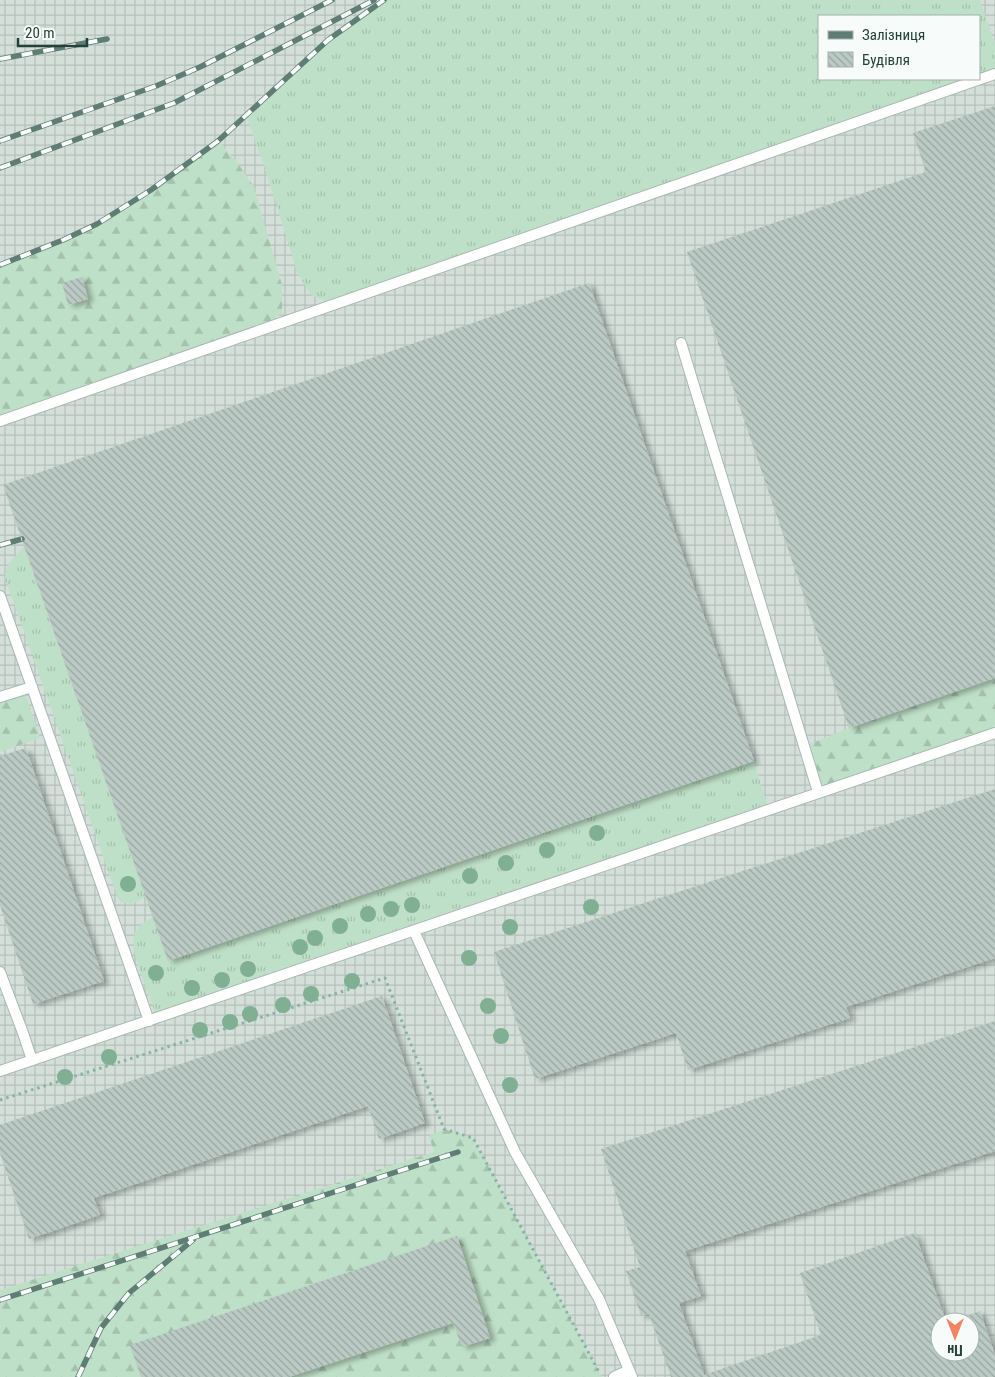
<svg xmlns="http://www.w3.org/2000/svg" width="995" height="1377" font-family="'Roboto Condensed',sans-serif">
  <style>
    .industrial { fill: url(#industrial-grid); fill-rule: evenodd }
    .grass { fill: url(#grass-tufts); fill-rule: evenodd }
    .forest { fill: url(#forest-firs) }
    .building { fill: url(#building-back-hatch); filter: url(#shadow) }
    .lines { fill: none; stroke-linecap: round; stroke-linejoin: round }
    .service-casing { stroke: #a8b8b2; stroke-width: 12 }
    .path { stroke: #86b3a5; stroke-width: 3; stroke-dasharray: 2.5 4; stroke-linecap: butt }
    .service { stroke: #fff; stroke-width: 10 }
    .rail-casing { stroke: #5f7d75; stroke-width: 5.5 }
    .rail { stroke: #f7fbf9; stroke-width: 4; stroke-dasharray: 11; stroke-linecap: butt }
    .tree { fill: #80af93 }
  </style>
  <defs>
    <pattern id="industrial-grid" width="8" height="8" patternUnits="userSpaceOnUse" patternTransform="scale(1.25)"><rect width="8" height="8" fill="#d4dfda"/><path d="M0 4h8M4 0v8" fill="none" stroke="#b6c1bc"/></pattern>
    <pattern id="grass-tufts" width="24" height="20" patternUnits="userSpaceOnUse" patternTransform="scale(1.25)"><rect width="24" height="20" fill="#bfe0c8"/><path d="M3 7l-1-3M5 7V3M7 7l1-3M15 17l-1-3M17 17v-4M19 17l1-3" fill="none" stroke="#a4c1ad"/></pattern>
    <pattern id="forest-firs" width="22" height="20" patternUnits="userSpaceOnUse" patternTransform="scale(1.25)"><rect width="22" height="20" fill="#bfe0c8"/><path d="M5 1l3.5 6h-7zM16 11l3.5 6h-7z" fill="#a4c1ad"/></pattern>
    <pattern id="building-back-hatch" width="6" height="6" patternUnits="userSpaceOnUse" patternTransform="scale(1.25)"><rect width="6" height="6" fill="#bbcac4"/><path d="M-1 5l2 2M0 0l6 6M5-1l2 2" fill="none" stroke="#98a6a0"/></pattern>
    <filter id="shadow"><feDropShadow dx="5.5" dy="3" stdDeviation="2.5" flood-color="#0004"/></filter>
  </defs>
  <rect width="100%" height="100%" fill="#e6efeb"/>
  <!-- industrial -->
  <path class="industrial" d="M0,0H995V1377H0ZM819,16H979V79H819ZM940,1322H970V1352H940Z"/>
  <!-- grass -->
  <g class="grass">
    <path d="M384,0H980L995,44V74L334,306L311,295L297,272L268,178L246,115L328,40ZM819,16H979V79H819Z"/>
    <path d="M24,547L146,897L132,904L121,902L117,896L5,578C5,565 15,555 24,547Z"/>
    <path d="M754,761L767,804L155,1012C149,994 130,953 134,936C136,926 145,922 153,917L168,961Z"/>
  </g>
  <!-- forest -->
  <g class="forest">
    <path d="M218,141L237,162L254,187L282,285V313L259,331L0,421V265C32,252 64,240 95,225C139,202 178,170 218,141Z"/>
    <path d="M995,678V733L818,792L805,746L849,728Z"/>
    <path d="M26,695L40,738L0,752V703Z"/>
    <path d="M444,1129L473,1138L602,1377H0V1290L434,1152L429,1136Z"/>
  </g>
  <!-- building -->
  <g class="building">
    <path d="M995,106V678L849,728L687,252L926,172L913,133Z"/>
    <path d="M82,277L88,299L68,305L62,283Z"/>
    <path d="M589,283L754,761L168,961L3,485Z"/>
    <path d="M26,748L104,981L33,1004L0,905V756Z"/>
    <path d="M995,789V958L846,1007L850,1018L688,1070L676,1033L535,1079L494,952Z"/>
    <path d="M382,996L425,1123L379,1139L368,1106L94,1198L100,1215L29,1239L0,1153V1125Z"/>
    <path d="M995,1021V1151L685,1251L701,1296L679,1303L704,1375L821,1335L800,1273L915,1233L946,1322H940V1352H970V1322H950L980,1311L995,1355V1377H671L649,1314L641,1316L626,1271L640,1267L601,1149Z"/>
    <path d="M457,1236L490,1338L462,1347L453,1323L289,1377H141L130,1345Z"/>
  </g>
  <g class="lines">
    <!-- service casing -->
    <g class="service-casing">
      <g id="service">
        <path d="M681,343L818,792"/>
        <path d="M0,421L995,74"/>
        <path d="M0,596L149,1021"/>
        <path d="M0,697L32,687"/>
        <path d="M414,931L515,1152L599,1299L632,1377"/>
        <path d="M0,972L23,1033L32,1060"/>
        <path d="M0,1071L995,733"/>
        <path d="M614,1377L629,1370"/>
      </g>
    </g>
    <!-- path -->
    <path class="path" d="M0,1100L385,978L444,1129L473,1138L599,1372"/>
    <!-- service -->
    <use href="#service" class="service"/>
    <!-- rail casing -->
    <g class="rail-casing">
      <g id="rail">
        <path d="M0,59L107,39"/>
        <path d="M0,141L156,86L200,67L332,0"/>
        <path d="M0,168L174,103L374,0"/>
        <path d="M0,265L63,240L97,224L151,190L218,141L328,40L384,0"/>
        <path d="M0,545L22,539"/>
        <path d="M0,1300L458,1152"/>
        <path d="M78,1377L101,1328L129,1293L193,1240"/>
      </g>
    </g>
    <!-- rail -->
    <use href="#rail" class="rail"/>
  </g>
  <!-- trees -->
  <g class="tree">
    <circle cx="597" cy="833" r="8"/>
    <circle cx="547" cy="850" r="8"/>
    <circle cx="506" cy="863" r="8"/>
    <circle cx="470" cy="876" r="8"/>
    <circle cx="128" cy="884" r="8"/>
    <circle cx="412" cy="905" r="8"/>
    <circle cx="591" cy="907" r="8"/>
    <circle cx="391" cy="909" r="8"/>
    <circle cx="368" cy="914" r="8"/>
    <circle cx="340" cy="926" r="8"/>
    <circle cx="510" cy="927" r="8"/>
    <circle cx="315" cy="938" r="8"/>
    <circle cx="300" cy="947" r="8"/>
    <circle cx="469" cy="958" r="8"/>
    <circle cx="248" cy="969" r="8"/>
    <circle cx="156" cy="973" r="8"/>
    <circle cx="222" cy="980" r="8"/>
    <circle cx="352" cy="981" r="8"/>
    <circle cx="192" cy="988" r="8"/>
    <circle cx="311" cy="994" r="8"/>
    <circle cx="283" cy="1005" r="8"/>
    <circle cx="488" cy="1006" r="8"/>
    <circle cx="250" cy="1014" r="8"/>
    <circle cx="230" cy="1022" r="8"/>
    <circle cx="200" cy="1030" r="8"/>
    <circle cx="501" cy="1036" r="8"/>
    <circle cx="109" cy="1057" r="8"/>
    <circle cx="65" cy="1077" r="8"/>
    <circle cx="510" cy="1085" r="8"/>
  </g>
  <!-- legend -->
  <rect x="818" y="15" width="162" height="65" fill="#f7fbf9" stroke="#a3b1ad"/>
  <rect x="828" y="31" width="25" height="8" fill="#5f7d75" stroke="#a3b1ad"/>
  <text x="862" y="40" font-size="15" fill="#24423a">Залізниця</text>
  <rect x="828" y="52" width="25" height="15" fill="url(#building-back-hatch)" stroke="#a3b1ad"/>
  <text x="862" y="65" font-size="15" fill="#24423a">Будівля</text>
  <!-- north arrow -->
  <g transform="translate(955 1337) rotate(180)"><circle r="24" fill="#f7fbf9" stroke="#a3b1ad"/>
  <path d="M0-4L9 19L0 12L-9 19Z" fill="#f4845f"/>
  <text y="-8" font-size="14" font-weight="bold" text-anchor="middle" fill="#24423a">Пн</text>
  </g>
  <!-- scale -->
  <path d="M18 38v8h69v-8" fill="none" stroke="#24423a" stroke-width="2.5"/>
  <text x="25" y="38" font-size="15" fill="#24423a" stroke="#f7fbf9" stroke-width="4" paint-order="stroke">20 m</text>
</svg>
